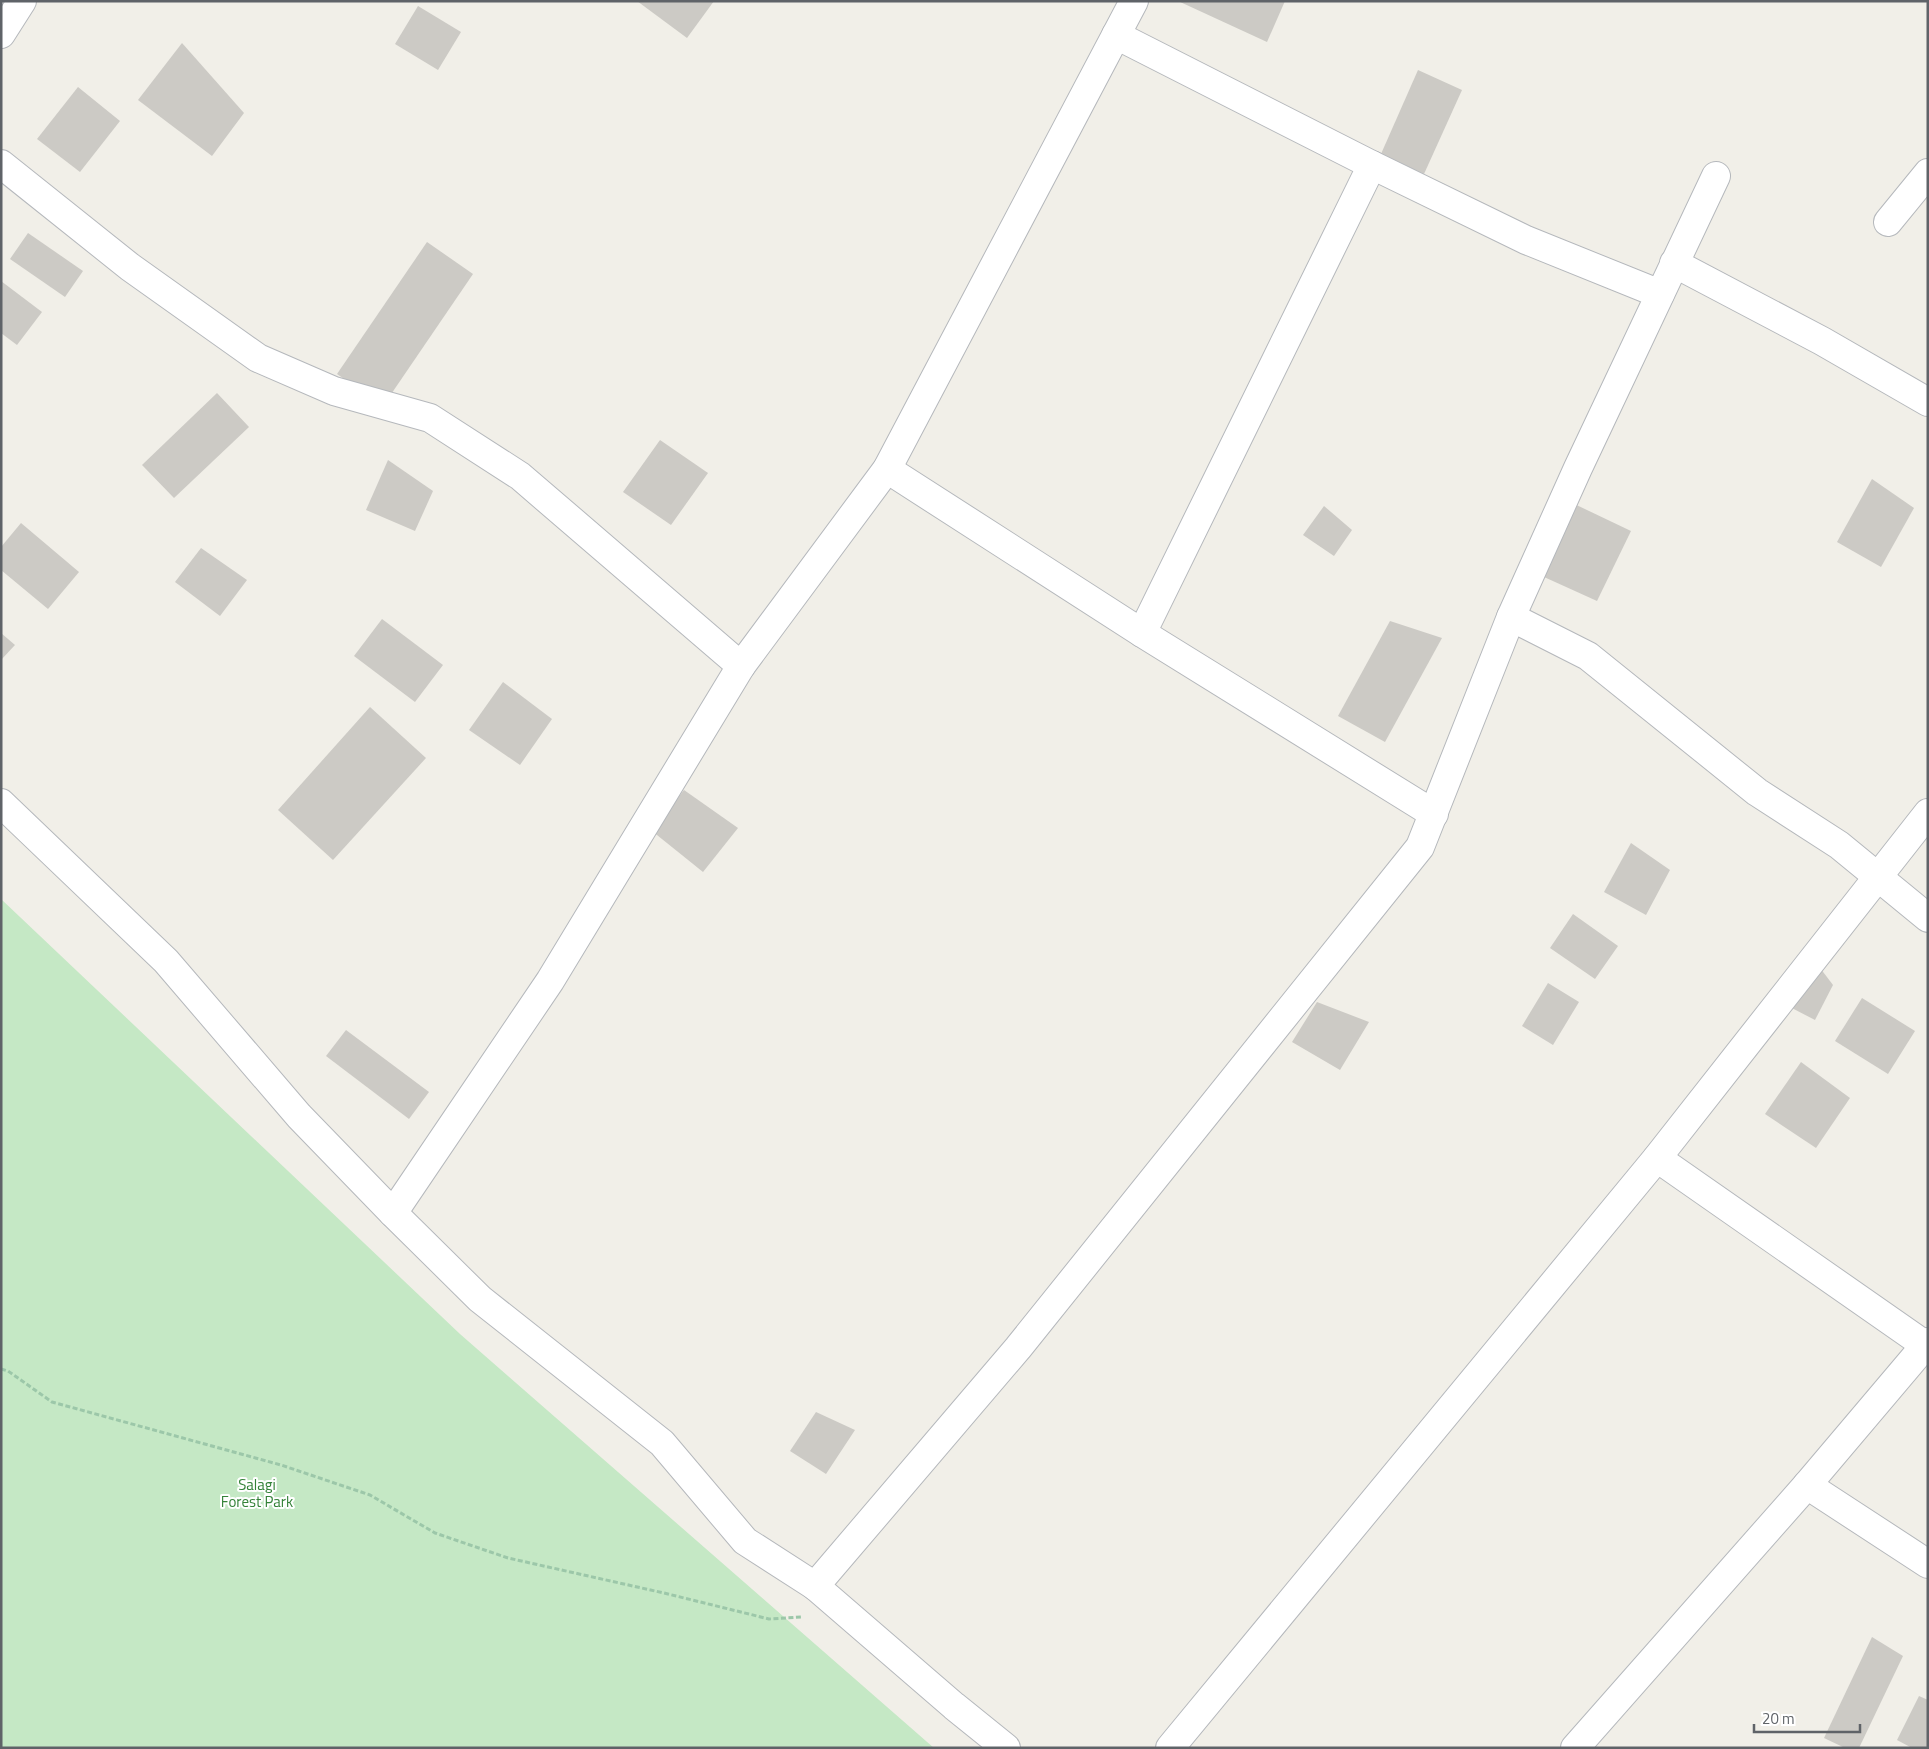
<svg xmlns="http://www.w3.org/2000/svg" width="1929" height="1749" font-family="'Titillium Web',sans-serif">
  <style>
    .green { fill: #c5e8c5 }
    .building { fill: #cccac5 }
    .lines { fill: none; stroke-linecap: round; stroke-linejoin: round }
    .minor-casing { stroke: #b5b8bc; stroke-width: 30 }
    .path { stroke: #9cc7a9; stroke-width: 3; stroke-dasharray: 5 2.5; stroke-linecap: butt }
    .minor { stroke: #fff; stroke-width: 28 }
    .labels { text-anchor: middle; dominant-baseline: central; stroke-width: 4; stroke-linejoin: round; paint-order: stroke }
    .park-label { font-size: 15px; fill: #348238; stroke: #fff }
  </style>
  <rect width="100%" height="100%" fill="#f1efe8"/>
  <!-- green -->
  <path class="green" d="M1,899L460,1334L934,1748H1Z"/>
  <!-- building -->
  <g class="building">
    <path d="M637,1H714L687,38Z"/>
    <path d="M1178,1H1285L1267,42Z"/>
    <path d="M418,6L461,32L438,70L395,44Z"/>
    <path d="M182,43L244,113L212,156L138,100Z"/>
    <path d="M1418,70L1462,90L1424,174L1381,154Z"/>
    <path d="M78,87L120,121L80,172L37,139Z"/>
    <path d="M28,233L83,271L65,297L10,259Z"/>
    <path d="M427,242L473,274L383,406L337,374Z"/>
    <path d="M1,281L42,312L17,345L1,333Z"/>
    <path d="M217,393L249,427L174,498L142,465Z"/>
    <path d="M660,440L708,473L671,525L623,492Z"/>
    <path d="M388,460L433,491L415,531L366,510Z"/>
    <path d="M1872,479L1914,508L1881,567L1837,542Z"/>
    <path d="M1566,500L1631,531L1597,601L1533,572Z"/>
    <path d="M1324,506L1352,530L1334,556L1303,535Z"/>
    <path d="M21,523L79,572L48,609L1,570V547Z"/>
    <path d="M201,548L247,580L220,616L175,582Z"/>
    <path d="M382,619L443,665L415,702L354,656Z"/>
    <path d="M1390,621L1442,638L1385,742L1338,716Z"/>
    <path d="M1,633L15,645L1,660Z"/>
    <path d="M503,682L552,719L520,765L469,730Z"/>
    <path d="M370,707L426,758L333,860L278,810Z"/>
    <path d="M684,790L738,828L703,872L652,831Z"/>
    <path d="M1631,843L1670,870L1646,915L1604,892Z"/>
    <path d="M1573,914L1618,946L1595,979L1550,948Z"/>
    <path d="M1811,956L1833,985L1815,1020L1786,1005Z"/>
    <path d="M1548,983L1579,1002L1553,1045L1522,1026Z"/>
    <path d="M1862,998L1915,1031L1888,1074L1835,1041Z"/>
    <path d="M1317,1002L1369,1022L1340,1070L1292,1042Z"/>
    <path d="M346,1030L429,1092L409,1119L326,1056Z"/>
    <path d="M1801,1062L1850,1098L1816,1148L1765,1114Z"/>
    <path d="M816,1412L855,1430L826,1474L790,1451Z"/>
    <path d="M1872,1637L1903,1656L1859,1748H1845L1824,1738Z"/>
    <path d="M1919,1696L1928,1700V1748H1912L1897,1740Z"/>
  </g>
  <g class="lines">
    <!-- minor casing -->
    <g class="minor-casing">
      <g id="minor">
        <path d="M1,34L22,1"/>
        <path d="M1116,35L1372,165L1526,240L1660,294"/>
        <path d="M1,164L130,267L258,358L334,391L430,418L520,476L741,666"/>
        <path d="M1888,222L1928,173"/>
        <path d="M1674,263L1822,341L1928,402"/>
        <path d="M887,469L1142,633L1434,814"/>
        <path d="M1511,617L1588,656L1757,792L1839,845L1928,918"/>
        <path d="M1142,633L1372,165"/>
        <path d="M1,803L166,961L299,1116L393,1213L480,1299L662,1443L745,1541L815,1586L954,1706L1006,1748"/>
        <path d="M1657,1158L1925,1345"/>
        <path d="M393,1213L550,981L741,666L887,469L1134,1"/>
        <path d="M1807,1485L1928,1564"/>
        <path d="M815,1586L1018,1348L1420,847L1511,617L1578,468L1716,176"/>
        <path d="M1170,1748L1657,1158L1928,813"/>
        <path d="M1575,1748L1807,1485L1928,1342"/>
      </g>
    </g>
    <!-- path -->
    <path class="path" d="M1,1369L8,1371L52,1402L281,1465L370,1495L435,1533L508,1558L664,1593L769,1619L801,1617"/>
    <!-- minor -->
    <use href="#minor" class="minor"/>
  </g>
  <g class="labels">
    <!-- park labels -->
    <g class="park-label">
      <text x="257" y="1484">Salagi<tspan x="257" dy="17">Forest Park</tspan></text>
    </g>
  </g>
  <!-- border -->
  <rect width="1929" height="1749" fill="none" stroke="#5f6368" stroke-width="5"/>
  <!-- scale -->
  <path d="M1754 1724v8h106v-8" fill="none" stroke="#5f6368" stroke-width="2.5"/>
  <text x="1762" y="1724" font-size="15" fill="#5f6368" stroke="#ffffff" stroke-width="4" paint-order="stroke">20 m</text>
</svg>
